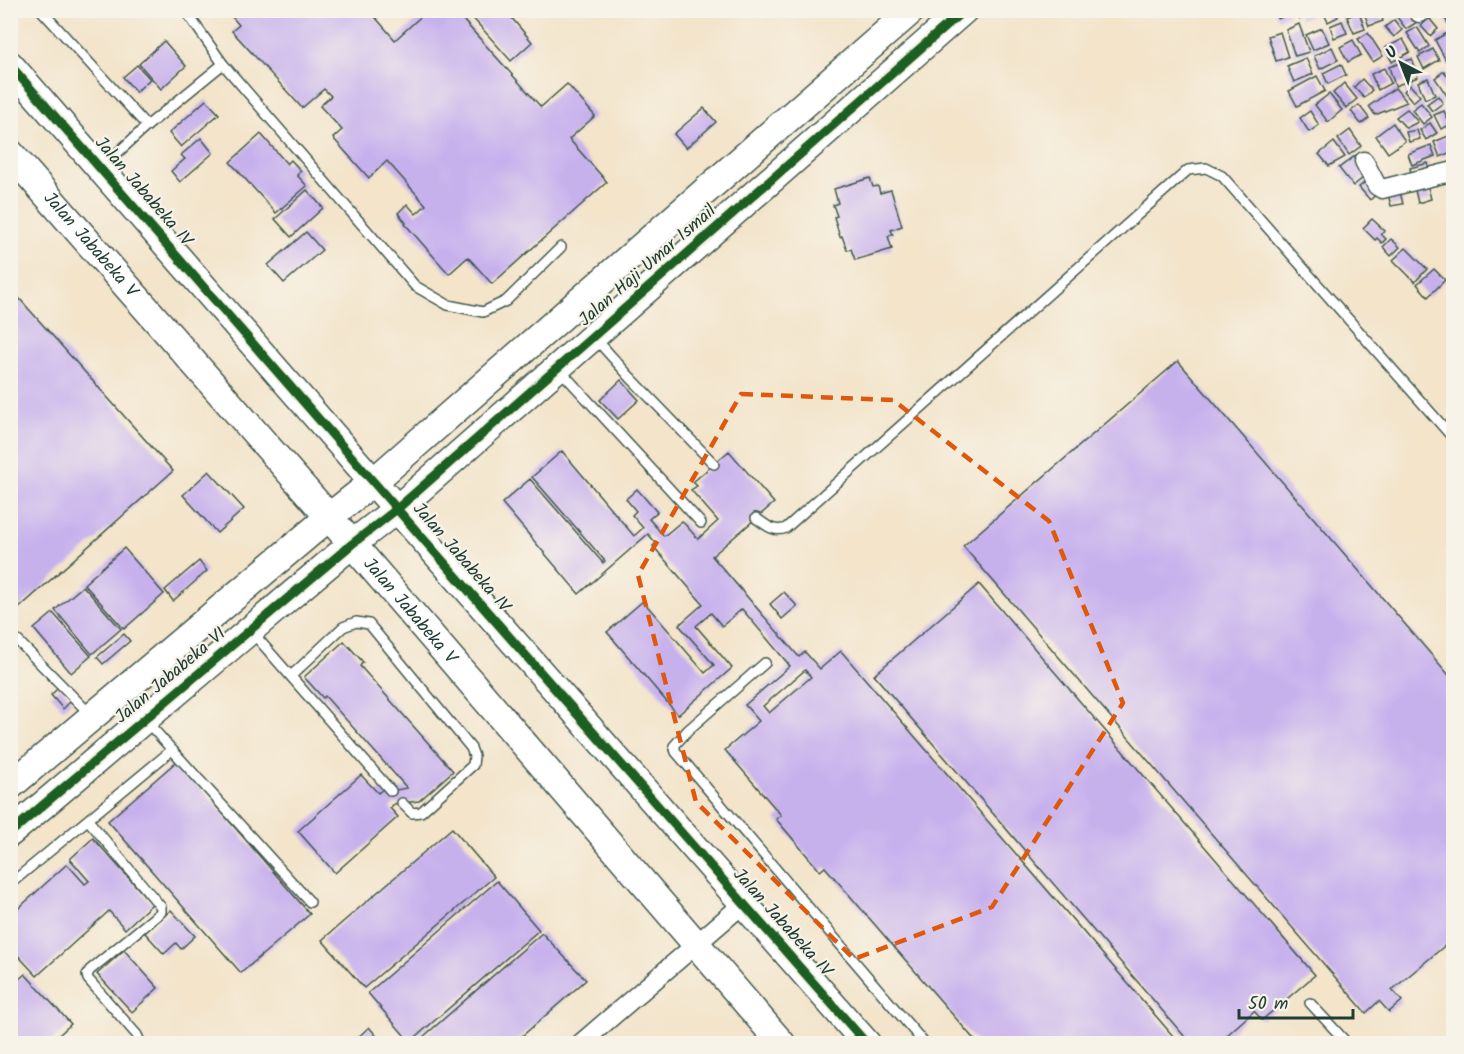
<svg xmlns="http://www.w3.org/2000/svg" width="1464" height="1054" font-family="Kalam,sans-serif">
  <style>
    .building { fill: #c7b1ed; fill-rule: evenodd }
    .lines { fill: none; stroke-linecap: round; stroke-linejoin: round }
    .lane-casing { stroke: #3f564a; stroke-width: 12 }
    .street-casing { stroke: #3f564a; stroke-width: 21 }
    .secondary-casing { stroke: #3f564a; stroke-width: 30 }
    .lane { stroke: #fff; stroke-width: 9 }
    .street { stroke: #fff; stroke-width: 18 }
    .secondary { stroke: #fff; stroke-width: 27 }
    .cycleway-casing { stroke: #f7f3e8; stroke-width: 13 }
    .cycleway { stroke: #1b5e20; stroke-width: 9 }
    .marked { fill: none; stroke: #de580e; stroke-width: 4.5; stroke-dasharray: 12 8; stroke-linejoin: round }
    .labels { text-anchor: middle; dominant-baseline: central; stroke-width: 4.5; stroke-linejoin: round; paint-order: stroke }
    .street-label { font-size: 18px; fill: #1f3d34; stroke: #f7f3e8 }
  </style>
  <rect width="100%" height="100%" fill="#f7f3e8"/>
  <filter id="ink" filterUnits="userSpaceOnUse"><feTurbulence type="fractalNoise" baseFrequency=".0167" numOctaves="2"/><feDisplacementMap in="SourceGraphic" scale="12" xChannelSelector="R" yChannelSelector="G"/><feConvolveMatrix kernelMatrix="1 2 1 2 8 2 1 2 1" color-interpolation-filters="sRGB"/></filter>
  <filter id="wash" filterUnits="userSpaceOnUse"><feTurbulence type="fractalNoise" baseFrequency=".008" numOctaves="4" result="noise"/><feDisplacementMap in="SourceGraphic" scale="24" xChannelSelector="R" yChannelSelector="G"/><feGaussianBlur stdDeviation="1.35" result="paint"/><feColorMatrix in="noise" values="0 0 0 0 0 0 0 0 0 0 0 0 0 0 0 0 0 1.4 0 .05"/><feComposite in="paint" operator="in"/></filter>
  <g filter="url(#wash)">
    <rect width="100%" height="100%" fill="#f3e4ca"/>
    <g id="blocks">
      <!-- building -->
      <g class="building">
        <path d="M226,10H369L395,40L428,10H505L532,42L511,61L471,16L464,21L541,107L567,84L595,116L569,139L607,182L492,284L468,257L449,274L405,224L406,223L398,213L407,204L416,214L426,205L387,161L369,178L333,138L342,130L320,106L331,96L324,89L302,108L232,31L239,25Z"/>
        <path d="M1274,10H1288L1289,14L1278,19Z"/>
        <path d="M1297,10H1311L1313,15L1300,19Z"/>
        <path d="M1322,10H1335L1338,17L1328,22Z"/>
        <path d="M1363,10H1380L1383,21L1369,26Z"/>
        <path d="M1406,10L1422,19L1406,29L1397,17Z"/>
        <path d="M1443,10H1454V33L1441,12Z"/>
        <path d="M1359,12L1365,29L1354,33L1347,17Z"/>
        <path d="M1429,18L1438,29L1430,36L1421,26Z"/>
        <path d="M1394,20L1402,30L1394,37L1385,27Z"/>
        <path d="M1342,21L1347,33L1334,38L1330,26Z"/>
        <path d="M1299,24L1309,52L1295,56L1286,30Z"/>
        <path d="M1417,27L1429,46L1420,53L1407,33Z"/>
        <path d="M1322,28L1329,43L1313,50L1306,35Z"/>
        <path d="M1280,32L1288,57L1276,61L1268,36Z"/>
        <path d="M1368,33L1383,56L1373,62L1358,39Z"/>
        <path d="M1447,33L1454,46V64L1449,66L1435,40Z"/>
        <path d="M1403,39L1410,52L1392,62L1385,48Z"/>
        <path d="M1353,40L1361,55L1348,62L1340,47Z"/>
        <path d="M164,41L186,66L161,89L139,64Z"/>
        <path d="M1332,47L1338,60L1320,69L1314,56Z"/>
        <path d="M1433,49L1439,60L1424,69L1418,57Z"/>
        <path d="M1306,58L1313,74L1294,82L1287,66Z"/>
        <path d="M1412,59L1418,77L1395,86L1389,67Z"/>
        <path d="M1341,64L1346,75L1328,84L1323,73Z"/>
        <path d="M137,65L150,79L136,92L123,77Z"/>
        <path d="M1384,68L1391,83L1378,90L1371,74Z"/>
        <path d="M1444,71L1454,85V91L1447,96L1435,78Z"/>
        <path d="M1317,76L1325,91L1297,106L1289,91Z"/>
        <path d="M1428,78L1435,95L1425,99L1418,82Z"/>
        <path d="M1362,79L1372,90L1364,98L1354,87Z"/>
        <path d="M1344,83L1357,99L1346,108L1333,93Z"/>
        <path d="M1410,85L1420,96L1413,102L1404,91Z"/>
        <path d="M1395,88L1407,102L1375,115L1369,106Z"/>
        <path d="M1329,94L1342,110L1328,122L1315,105Z"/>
        <path d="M1438,96L1443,103L1432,111L1427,104Z"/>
        <path d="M206,100L219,114L181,147L169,133Z"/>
        <path d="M1421,103L1432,117L1423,124L1412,110Z"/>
        <path d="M1359,105L1369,118L1361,124L1351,111Z"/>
        <path d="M704,108L716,122L686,148L674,134Z"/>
        <path d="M1407,109L1418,122L1406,128L1396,117Z"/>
        <path d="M1310,111L1319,125L1309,132L1300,118Z"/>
        <path d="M1444,111L1450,125L1441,129L1434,115Z"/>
        <path d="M1393,123L1405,141L1388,153L1376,136Z"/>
        <path d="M1430,123L1437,133L1426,140L1420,130Z"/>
        <path d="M1350,130L1361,146L1349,155L1338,139Z"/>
        <path d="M1417,130L1420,139L1409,142L1406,132Z"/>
        <path d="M261,134L287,164L291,160L301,171L297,175L307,186L276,213L230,162Z"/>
        <path d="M1453,134L1454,151L1440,157L1434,142Z"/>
        <path d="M201,138L213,153L180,182L171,171L185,159L181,155Z"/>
        <path d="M1334,142L1345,157L1329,166L1319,154Z"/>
        <path d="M1431,145L1435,156L1412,165L1408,154Z"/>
        <path d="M1356,155L1369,173L1353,186L1339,168Z"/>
        <path d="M1428,163L1429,168L1411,173L1410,168Z"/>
        <path d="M870,178L873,187L878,186L880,193L891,190L902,226L891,230L893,235L888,236L892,249L855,260L851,249L847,250L842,236L840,237L834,217L837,216L833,205L838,203L834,189Z"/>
        <path d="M1369,179L1379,192L1370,200L1359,187Z"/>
        <path d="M1427,183L1431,199L1418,203L1414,186Z"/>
        <path d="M1399,188L1403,204L1391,206L1387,190Z"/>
        <path d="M307,190L323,208L291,237L275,219Z"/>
        <path d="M1372,219L1385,231L1381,234L1386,239L1382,243L1377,238L1375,240L1363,228Z"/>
        <path d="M306,232L322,250L284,283L268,265Z"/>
        <path d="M1391,239L1400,247L1391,256L1383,247Z"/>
        <path d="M1406,248L1427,269L1415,282L1393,260Z"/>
        <path d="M1434,269L1445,280L1428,297L1417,284Z"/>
        <path d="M10,288L173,471L10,616Z"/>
        <path d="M1178,361L1454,681V938L1392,990L1402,1001L1389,1012L1379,1001L1366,1013L963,546Z"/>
        <path d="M621,380L639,400L618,419L600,400Z"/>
        <path d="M562,451L634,536L643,528L632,515L636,511L626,499L637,489L657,512L649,519L664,536L682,521L698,539L718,521L691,490L697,486L693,482L729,451L774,503L712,556L799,657L805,652L820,669L841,651L1180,1044H978L825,867L820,871L776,819L781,815L725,750L759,721L745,705L790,666L742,609L722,626L711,613L696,626L732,668L678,715L607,632L643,601L705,673L714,665L679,625L703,604L653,546L656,543L648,534L579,594L502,503L530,479L603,563L605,561L532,477ZM805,670L811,677L769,713L763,706Z"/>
        <path d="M209,471L244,509L217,533L183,495Z"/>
        <path d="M124,548L164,594L124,629L84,584Z"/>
        <path d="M199,561L207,571L173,601L165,590Z"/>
        <path d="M979,584L1315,975L1262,1020L1254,1011L1217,1044H1191L874,675Z"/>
        <path d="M83,586L121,629L92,654L55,610Z"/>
        <path d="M784,592L797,606L782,619L770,604Z"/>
        <path d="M53,613L91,656L71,673L34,629Z"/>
        <path d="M124,634L130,641L103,664L97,657Z"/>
        <path d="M344,641L363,662L360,666L453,771L419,801L394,804L390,808L398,817L335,873L298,831L361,775L378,793L383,789L385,792L407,788L325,696L323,698L304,677Z"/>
        <path d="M60,686L72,700L63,709L51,695Z"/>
        <path d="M177,761L310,914L241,973L108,821Z"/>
        <path d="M452,828L494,877L364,988L322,940Z"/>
        <path d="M93,838L152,904L125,929L109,911L37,976L10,947V916L67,864L85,884L89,881L70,859Z"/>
        <path d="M497,881L539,930L410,1042L368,993Z"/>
        <path d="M171,910L195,936L181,949L176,943L164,954L145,933Z"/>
        <path d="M542,933L586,980L513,1044H415Z"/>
        <path d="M124,950L158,988L132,1012L97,974Z"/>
        <path d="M25,974L71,1024L49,1044H17L10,1036V987Z"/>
        <path d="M369,1027L383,1044H351Z"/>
      </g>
    </g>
  </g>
  <g filter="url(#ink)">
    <use href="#blocks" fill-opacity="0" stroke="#3f564a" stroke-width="1.5"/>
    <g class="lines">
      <!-- lane casing -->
      <g class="lane-casing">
        <g id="lane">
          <path d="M41,10L147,126"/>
          <path d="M185,10L223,64"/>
          <path d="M102,167L147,126L223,64L415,286L448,305L483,312L506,301L561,247"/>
          <path d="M595,338L630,377L714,464"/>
          <path d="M559,369L701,523"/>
          <path d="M756,518C766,525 774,533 786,528L1188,170L1206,168L1222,176L1454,439"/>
          <path d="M252,632L391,791"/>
          <path d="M10,637L18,641L90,714"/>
          <path d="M765,663L688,730L674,746L676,752L925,1044"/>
          <path d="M291,676L343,627L356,622L369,624L471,748L474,756L473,765L421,812L412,813L402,803"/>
          <path d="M146,721L310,902"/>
          <path d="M88,820L161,907V912L90,970L87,975L88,979L137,1035L141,1044"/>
          <path d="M10,884L172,750"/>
          <path d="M1310,1003L1348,1044"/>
          <path d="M1450,1044L1454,1040"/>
        </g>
      </g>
      <!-- street casing -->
      <g class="street-casing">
        <g id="street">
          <path d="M1419,13L1426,10"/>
          <path d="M1364,161L1377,186L1382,189L1454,171"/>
          <path d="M580,1044L743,904"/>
        </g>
      </g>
      <!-- secondary casing -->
      <g class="secondary-casing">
        <g id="secondary">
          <path d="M10,65L397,509L867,1044"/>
          <path id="s1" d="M10,153L329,517L782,1044"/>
          <path d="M10,786L329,517L373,482L912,10"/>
          <path d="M10,833L352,544L397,509L964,10"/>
        </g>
      </g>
      <!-- lane -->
      <use href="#lane" class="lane"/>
      <!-- street -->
      <use href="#street" class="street"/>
      <!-- secondary -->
      <use href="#secondary" class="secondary"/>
      <!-- cycleway casing -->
      <g class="cycleway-casing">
        <g id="cycleway">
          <path d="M10,65L397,509L867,1044"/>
          <path d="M10,833L352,544L397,509L964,10"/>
        </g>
      </g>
      <!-- cycleway -->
      <use href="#cycleway" class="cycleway"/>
    </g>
  </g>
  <!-- marked area -->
  <path class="marked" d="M741,394L893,400L1049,521L1123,703L992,907L854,959L696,802L638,575Z"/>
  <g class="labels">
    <!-- street labels -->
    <g class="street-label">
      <text transform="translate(143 192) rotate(49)">Jalan Jababeka IV</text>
      <text stroke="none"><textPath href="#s1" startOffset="122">Jalan Jababeka V</textPath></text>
      <text transform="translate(648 266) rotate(-41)">Jalan Haji Umar Ismail</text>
      <text transform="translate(461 558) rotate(49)">Jalan Jababeka IV</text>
      <text stroke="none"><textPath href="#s1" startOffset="608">Jalan Jababeka V</textPath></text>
      <text transform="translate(171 676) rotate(-40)">Jalan Jababeka VI</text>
      <text transform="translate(782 923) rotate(48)">Jalan Jababeka IV</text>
    </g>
  </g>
  <!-- margin -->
  <rect width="1464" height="1054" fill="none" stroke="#f7f3e8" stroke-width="36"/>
  <!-- north arrow -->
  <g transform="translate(1401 63) rotate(318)" stroke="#f7f3e8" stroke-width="4.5" paint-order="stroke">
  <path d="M0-4.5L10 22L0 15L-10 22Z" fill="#1f3d34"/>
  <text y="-9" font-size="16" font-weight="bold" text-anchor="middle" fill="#1f3d34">U</text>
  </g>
  <!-- scale -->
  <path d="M1239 1009v9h114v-9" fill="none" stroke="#1f3d34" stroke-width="3"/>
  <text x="1248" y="1009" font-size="18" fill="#1f3d34" stroke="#f7f3e8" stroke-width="4.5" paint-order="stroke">50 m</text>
</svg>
